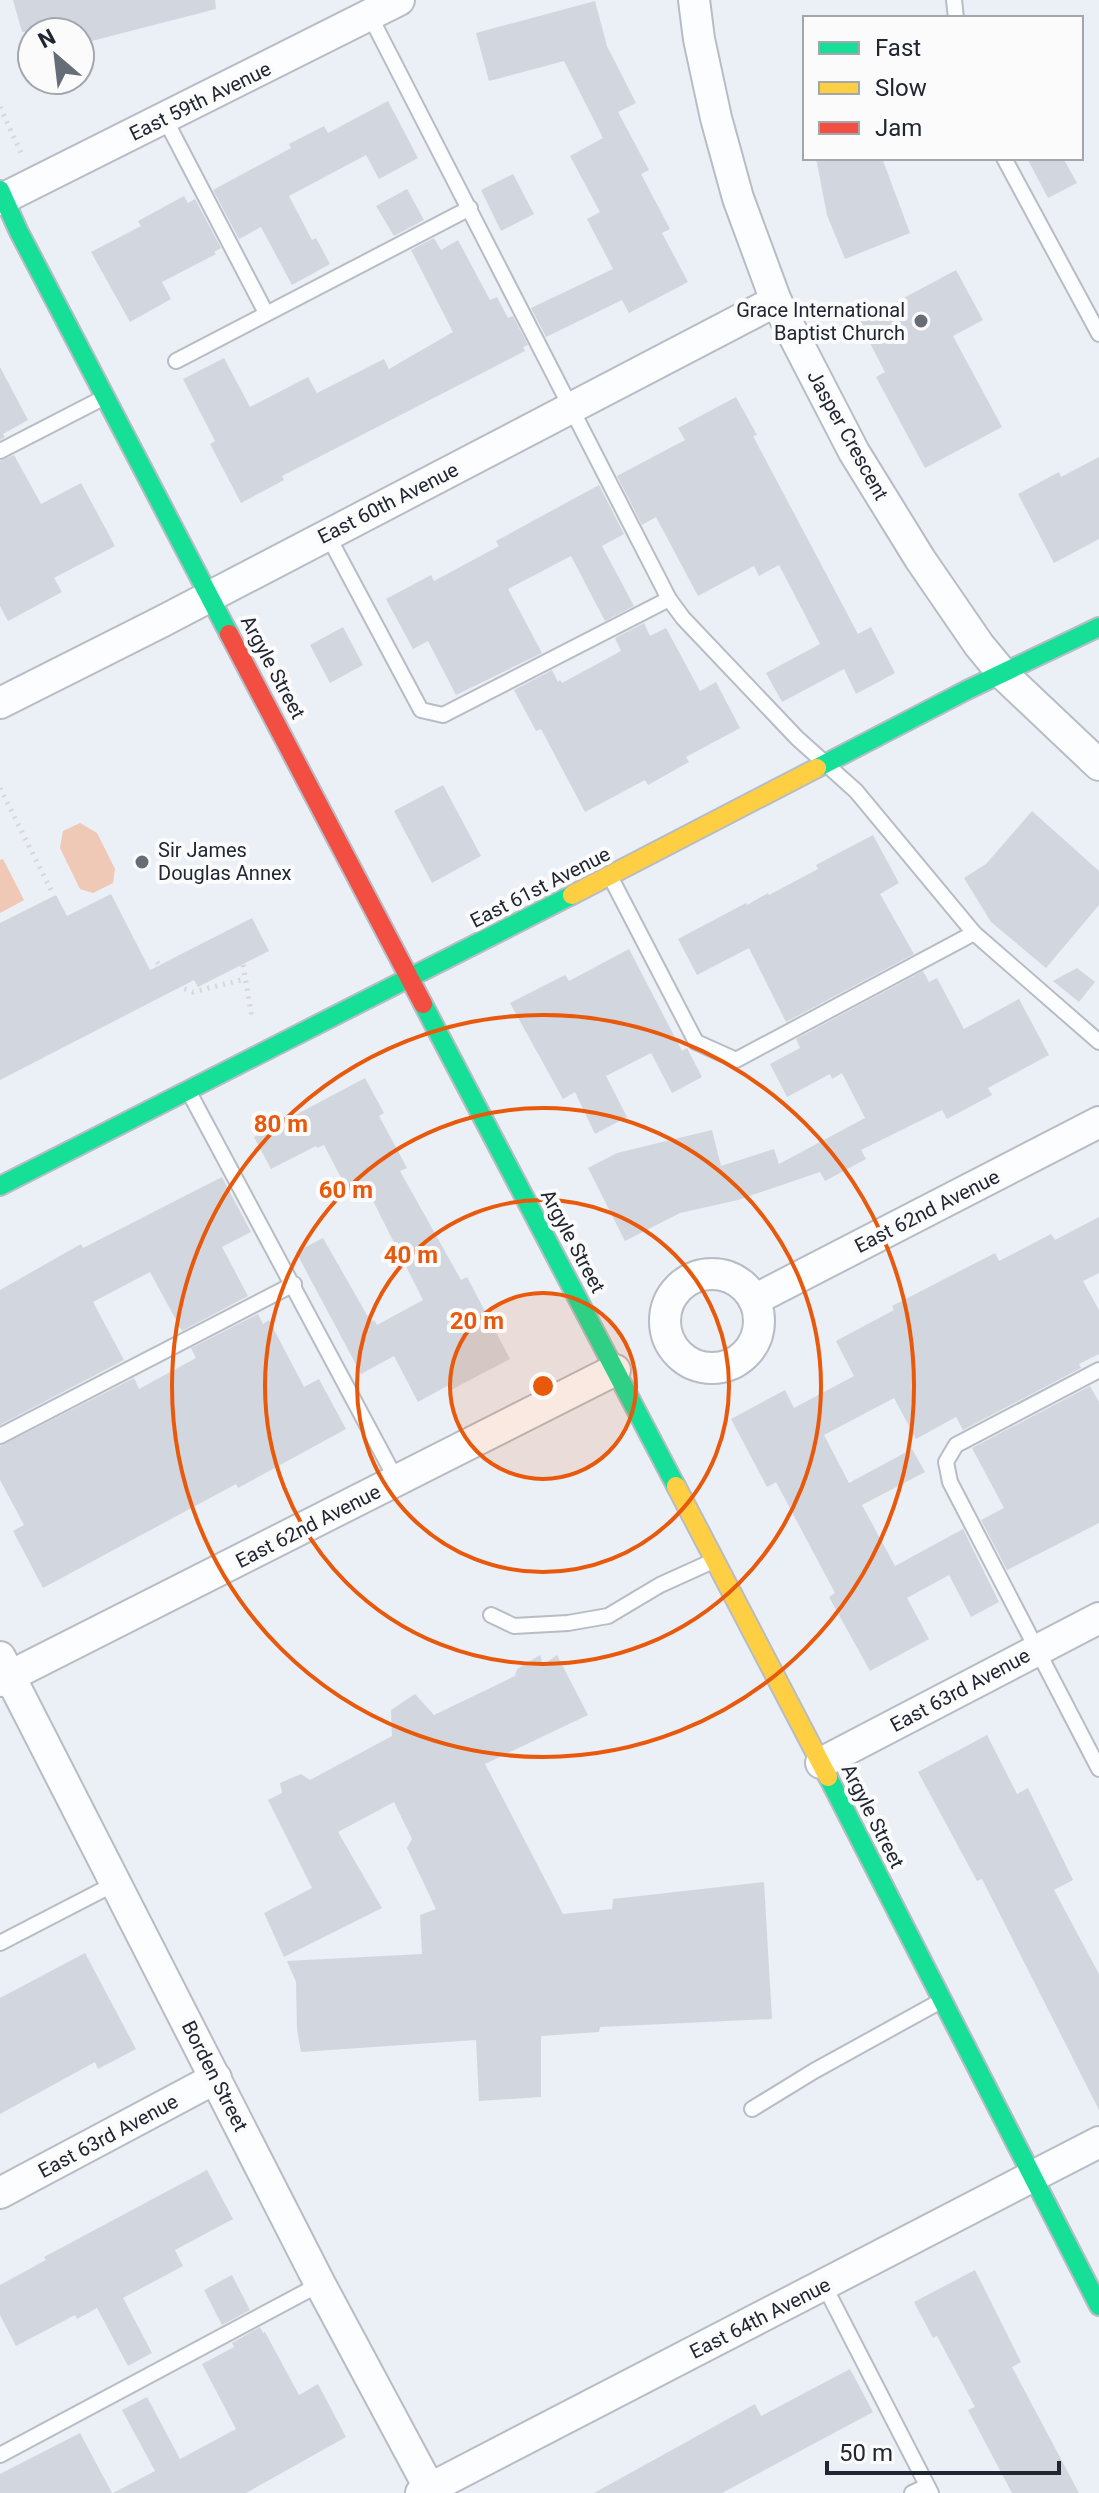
<svg xmlns="http://www.w3.org/2000/svg" width="1099" height="2493" font-family="Roboto,sans-serif">
  <style>
    .green { fill: #efc8b6 }
    .building { fill: #d2d7df }
    .lines { fill: none; stroke-linecap: round; stroke-linejoin: round }
    .lane-casing { stroke: #b7bcc5; stroke-width: 18 }
    .street-casing { stroke: #b7bcc5; stroke-width: 34 }
    .fast-casing { stroke: #b7bcc5; stroke-width: 22 }
    .slow-casing { stroke: #b7bcc5; stroke-width: 22 }
    .jam-casing { stroke: #b7bcc5; stroke-width: 22 }
    .path { stroke: #d6d7d9; stroke-width: 5; stroke-dasharray: 2 6; stroke-linecap: butt }
    .lane { stroke: #fcfdfe; stroke-width: 14 }
    .street { stroke: #fcfdfe; stroke-width: 30 }
    .fast { stroke: #16e098; stroke-width: 18 }
    .slow { stroke: #ffcf43; stroke-width: 18 }
    .jam { stroke: #f24e42; stroke-width: 18 }
    .ring { fill: none; stroke: #e8590c; stroke-width: 4 }
    .poi-dot { fill: #676d77; stroke: #fbfbfb; stroke-width: 3 }
    .labels { text-anchor: middle; dominant-baseline: central; stroke-width: 8; stroke-linejoin: round; paint-order: stroke }
    .street-label { font-size: 20px; fill: #202733; stroke: #fbfbfb }
    .poi-label { font-size: 20px; fill: #202733; stroke: #fbfbfb; text-anchor: end }
    .centre { fill: #e8590c; stroke: #fbfbfb; stroke-width: 4 }
    .ring-label { font-size: 24px; text-anchor: middle; font-weight: bold; fill: #e8590c; stroke: #fbfbfb; stroke-width: 8; stroke-linejoin: round; paint-order: stroke }
  </style>
  <rect width="100%" height="100%" fill="#ebeff6"/>
  <!-- green -->
  <g class="green">
    <path d="M80,823L97,833L115,869L113,883L93,893L80,889L60,848L63,831Z"/>
    <path d="M3,859L24,900L0,913V860Z"/>
  </g>
  <!-- building -->
  <g class="building">
    <path d="M13,0H215L216,9L80,44V32H22Z"/>
    <path d="M595,1L607,46L636,103L618,112L649,170L641,174L670,229L662,233L688,282L629,313L622,300L546,337L531,308L613,269L587,219L600,212L570,156L603,138L564,61L489,81L476,33Z"/>
    <path d="M388,101L418,158L379,179L366,155L289,196L312,240L316,238L330,264L292,285L261,227L239,239L213,190L291,148L289,144L324,126L328,133Z"/>
    <path d="M816,158H882L910,233L845,259L827,215Z"/>
    <path d="M1027,158H1063L1077,183L1048,198Z"/>
    <path d="M513,174L534,214L501,231L481,190Z"/>
    <path d="M407,189L424,220L394,236L376,206Z"/>
    <path d="M184,196L188,203L195,199L221,248L214,252L216,254L162,282L171,299L130,322L91,252L141,226L138,221Z"/>
    <path d="M434,238L441,250L458,240L490,300L497,297L508,318L513,316L528,345L523,347L525,351L282,476L284,480L241,503L210,444L215,441L183,379L224,358L250,407L308,377L317,393L384,359L389,369L453,332L411,250Z"/>
    <path d="M956,270L983,320L953,336L1002,427L925,468L876,377L885,372L859,322Z"/>
    <path d="M0,367L28,420L3,434L5,437L0,440Z"/>
    <path d="M736,397L757,435L753,436L858,634L871,627L895,673L856,694L844,669L782,702L766,673L820,644L779,565L759,576L754,566L698,596L656,517L642,525L617,476L685,440L678,428Z"/>
    <path d="M14,455L41,504L81,483L115,546L54,578L62,592L8,621L0,606V461Z"/>
    <path d="M1099,457V539L1054,563L1018,494L1059,472L1061,477Z"/>
    <path d="M599,485L624,534L602,546L634,606L605,621L571,556L508,589L542,653L456,695L428,641L413,649L386,599L431,575L434,581L499,546L496,541Z"/>
    <path d="M644,623L650,636L666,628L700,691L716,682L740,728L686,757L689,762L648,785L645,780L585,812L541,729L536,731L514,690L552,670L558,682L560,680L562,683L621,651L615,638Z"/>
    <path d="M343,627L363,665L330,683L310,645Z"/>
    <path d="M443,785L481,856L432,883L394,811Z"/>
    <path d="M1032,811L1099,871V905L1046,968L991,922L964,878L986,864Z"/>
    <path d="M873,835L899,883L880,894L914,954L786,1022L749,948L697,975L678,939L746,903L747,905L768,893L769,895L818,869L816,865Z"/>
    <path d="M111,894L150,970L252,918L269,951L198,987L194,980L0,1080V923L56,895L67,916Z"/>
    <path d="M629,949L682,1051L687,1048L702,1077L672,1093L651,1053L606,1076L627,1117L595,1134L575,1092L563,1099L510,1003L565,975L569,981Z"/>
    <path d="M1077,968L1095,982L1079,1002L1053,981Z"/>
    <path d="M923,971L929,982L937,978L964,1029L1019,999L1049,1055L988,1088L992,1095L947,1119L942,1110L861,1150L866,1159L825,1181L820,1172L738,1200L680,1213L625,1241L588,1168L617,1153L712,1130L721,1166L774,1149L779,1164L865,1118L842,1073L832,1079L830,1074L787,1097L770,1064L800,1048L796,1039Z"/>
    <path d="M365,1078L384,1113L379,1116L407,1168L400,1171L461,1280L467,1277L510,1359L451,1390L449,1385L418,1402L394,1356L361,1374L296,1252L323,1238L371,1322L374,1320L377,1325L423,1300L367,1189L351,1197L324,1145L317,1148L316,1146L271,1169L254,1137Z"/>
    <path d="M222,1177L251,1232L222,1247L248,1296L182,1331L150,1272L93,1302L124,1360L0,1425V1290L81,1244L83,1248Z"/>
    <path d="M1099,1217V1273L1083,1281L1099,1310V1354L1079,1364L1081,1368L963,1430L956,1417L916,1439L894,1398L824,1435L849,1483L912,1449L925,1472L862,1505L895,1566L963,1529L999,1602L971,1617L949,1575L907,1598L929,1639L870,1671L829,1597L835,1593L776,1482L767,1487L731,1419L785,1390L794,1408L854,1376L836,1341L894,1310L892,1306L995,1253L999,1261L1051,1234L1055,1240Z"/>
    <path d="M258,1314L263,1324L269,1320L304,1387L319,1379L346,1429L238,1488L236,1484L43,1588L13,1531L24,1525L0,1480V1446L134,1378L139,1389L196,1358L191,1348Z"/>
    <path d="M1090,1386L1099,1402V1523L1007,1570L981,1520L1004,1508L972,1448Z"/>
    <path d="M540,1655L543,1665L557,1655L588,1715L485,1764L563,1914L612,1909L613,1899L764,1882L772,2019L600,2027L599,2032L541,2036V2097L479,2101L476,2040L301,2052L297,2030L296,1982L287,1961L422,1954L420,1915L436,1909L407,1848L412,1839L394,1802L338,1832L382,1908L284,1957L264,1913L312,1888L268,1800L282,1793L280,1783L301,1774L310,1780L392,1736L391,1710L415,1694L434,1715L515,1676L517,1669Z"/>
    <path d="M987,1735L1017,1794L1028,1788L1073,1880L1054,1890L1099,1974V2110L982,1879L977,1881L918,1772Z"/>
    <path d="M85,1953L136,2049L98,2069L95,2062L0,2114V1998Z"/>
    <path d="M207,2170L233,2219L175,2250L183,2266L123,2298L152,2353L128,2366L97,2308L77,2319L75,2315L16,2346L0,2315V2285L46,2260L44,2257Z"/>
    <path d="M975,2270L1021,2362L1012,2367L1079,2493H1012L968,2410L975,2407L937,2336L933,2338L914,2302Z"/>
    <path d="M232,2275L250,2310L222,2325L204,2290Z"/>
    <path d="M260,2327L263,2333L265,2332L299,2395L318,2384L346,2437L246,2493H113L155,2471L122,2410L147,2397L180,2459L236,2429L202,2364L234,2347L232,2343Z"/>
    <path d="M850,2369L873,2412L722,2493H594L755,2404L761,2416Z"/>
    <path d="M80,2433L112,2493H0V2474Z"/>
  </g>
  <g class="lines">
    <!-- lane casing -->
    <g class="lane-casing">
      <g id="lane">
        <path d="M954,0L956,18"/>
        <path d="M370,16L669,599L683,618L797,738L856,791L974,933L1099,1042"/>
        <path d="M165,119L266,313"/>
        <path d="M1004,158L1099,334"/>
        <path d="M176,361L470,208"/>
        <path d="M0,451L103,398"/>
        <path d="M327,534L421,710L443,715L669,599"/>
        <path d="M612,880L696,1042L736,1060L974,933"/>
        <path d="M190,1094L397,1481"/>
        <path d="M1099,1370L956,1445L946,1462L950,1482L1099,1769"/>
        <path d="M0,1436L294,1284"/>
        <path d="M491,1615L514,1626L568,1623L608,1616L660,1585L713,1561"/>
        <path d="M0,1943L116,1883"/>
        <path d="M752,2109L814,2071L939,2002"/>
        <path d="M824,2285L931,2493"/>
        <path d="M0,2455L320,2284"/>
        <path d="M912,2493L927,2486"/>
      </g>
    </g>
    <!-- street casing -->
    <g class="street-casing">
      <g id="street">
        <path d="M694,0L699,39L716,118L738,198L776,301L854,452L920,559L979,645L1003,674L1099,765"/>
        <path d="M0,200L399,0"/>
        <path d="M0,703L161,622L776,301"/>
        <circle cx="712" cy="1321" r="47"/>
        <path d="M754,1300L1099,1122"/>
        <path d="M0,1657L320,2284L432,2493"/>
        <path d="M0,1681L615,1370"/>
        <path d="M821,1763L1099,1618"/>
        <path d="M0,2193L216,2078"/>
        <path d="M421,2493L1099,2142"/>
      </g>
    </g>
    <!-- fast casing -->
    <g class="fast-casing">
      <g id="fast">
        <path d="M0,190L19,232L229,634"/>
        <path d="M817,768L967,690L1099,627"/>
        <path d="M423,1004L676,1486"/>
        <path d="M0,1186L572,895"/>
        <path d="M828,1777L1099,2306"/>
      </g>
    </g>
    <!-- slow casing -->
    <g class="slow-casing">
      <g id="slow">
        <path d="M572,895L817,768"/>
        <path d="M676,1486L828,1777"/>
      </g>
    </g>
    <!-- jam casing -->
    <g class="jam-casing">
      <path id="jam" d="M229,634L423,1004"/>
    </g>
    <!-- path -->
    <g class="path">
      <path d="M0,107L23,157"/>
      <path d="M0,788L52,892"/>
      <path d="M157,962L172,984L193,992L245,979"/>
      <path d="M243,965L252,1018"/>
    </g>
    <!-- lane -->
    <use href="#lane" class="lane"/>
    <!-- street -->
    <use href="#street" class="street"/>
    <!-- fast -->
    <use href="#fast" class="fast"/>
    <!-- slow -->
    <use href="#slow" class="slow"/>
    <!-- jam -->
    <use href="#jam" class="jam"/>
  </g>
  <!-- distance rings -->
  <circle cx="543" cy="1386" r="93" fill="#e8590c" fill-opacity=".12"/>
  <g class="ring">
    <circle cx="543" cy="1386" r="93"/>
    <circle cx="543" cy="1386" r="186"/>
    <circle cx="543" cy="1386" r="278"/>
    <circle cx="543" cy="1386" r="371"/>
  </g>
  <!-- markers -->
  <g class="poi-dot">
    <circle cx="921" cy="321" r="8"/>
    <circle cx="142" cy="862" r="8"/>
  </g>
  <g class="labels">
    <!-- street labels -->
    <g class="street-label">
      <text transform="translate(200 101) rotate(-26)">East 59th Avenue</text>
      <text transform="translate(848 435) rotate(61)">Jasper Crescent</text>
      <text transform="translate(388 503) rotate(-27)">East 60th Avenue</text>
      <text transform="translate(273 667) rotate(62)">Argyle Street</text>
      <text transform="translate(540 887) rotate(-27)">East 61st Avenue</text>
      <text transform="translate(927 1211) rotate(-27)">East 62nd Avenue</text>
      <text transform="translate(573 1241) rotate(62)">Argyle Street</text>
      <text transform="translate(308 1526) rotate(-27)">East 62nd Avenue</text>
      <text transform="translate(960 1690) rotate(-28)">East 63rd Avenue</text>
      <text transform="translate(873 1816) rotate(63)">Argyle Street</text>
      <text transform="translate(215 2076) rotate(63)">Borden Street</text>
      <text transform="translate(108 2136) rotate(-28)">East 63rd Avenue</text>
      <text transform="translate(760 2318) rotate(-27)">East 64th Avenue</text>
    </g>
    <!-- poi labels -->
    <g class="poi-label">
      <text x="905" y="310">Grace International<tspan x="905" dy="23">Baptist Church</tspan></text>
      <text x="158" y="850" text-anchor="start">Sir James<tspan x="158" dy="23">Douglas Annex</tspan></text>
    </g>
  </g>
  <circle cx="543" cy="1386" r="12" class="centre"/>
  <g class="ring-label">
    <text x="281" y="1132">80 m</text>
    <text x="346" y="1198">60 m</text>
    <text x="411" y="1263">40 m</text>
    <text x="477" y="1329">20 m</text>
  </g>
  <!-- legend -->
  <rect x="803" y="16" width="280" height="144" fill="#fbfbfb" stroke="#a3a6ab" stroke-width="2"/>
  <rect x="819" y="42" width="40" height="12" fill="#16e098" stroke="#a3a6ab" stroke-width="2"/>
  <text x="875" y="56" font-size="24" fill="#202733">Fast</text>
  <rect x="819" y="82" width="40" height="12" fill="#ffcf43" stroke="#a3a6ab" stroke-width="2"/>
  <text x="875" y="96" font-size="24" fill="#202733">Slow</text>
  <rect x="819" y="122" width="40" height="12" fill="#f24e42" stroke="#a3a6ab" stroke-width="2"/>
  <text x="875" y="136" font-size="24" fill="#202733">Jam</text>
  <!-- north arrow -->
  <g transform="translate(56 56) rotate(332)"><circle r="38" fill="#fbfbfb" stroke="#a3a6ab" stroke-width="2"/>
  <path d="M0-6L14 30L0 20L-14 30Z" fill="#676d77"/>
  <text y="-12" font-size="22" font-weight="bold" text-anchor="middle" fill="#202733">N</text>
  </g>
  <!-- scale -->
  <path d="M827 2461v12h232v-12" fill="none" stroke="#202733" stroke-width="4"/>
  <text x="839" y="2461" font-size="24" fill="#202733" stroke="#fbfbfb" stroke-width="6" paint-order="stroke">50 m</text>
</svg>
